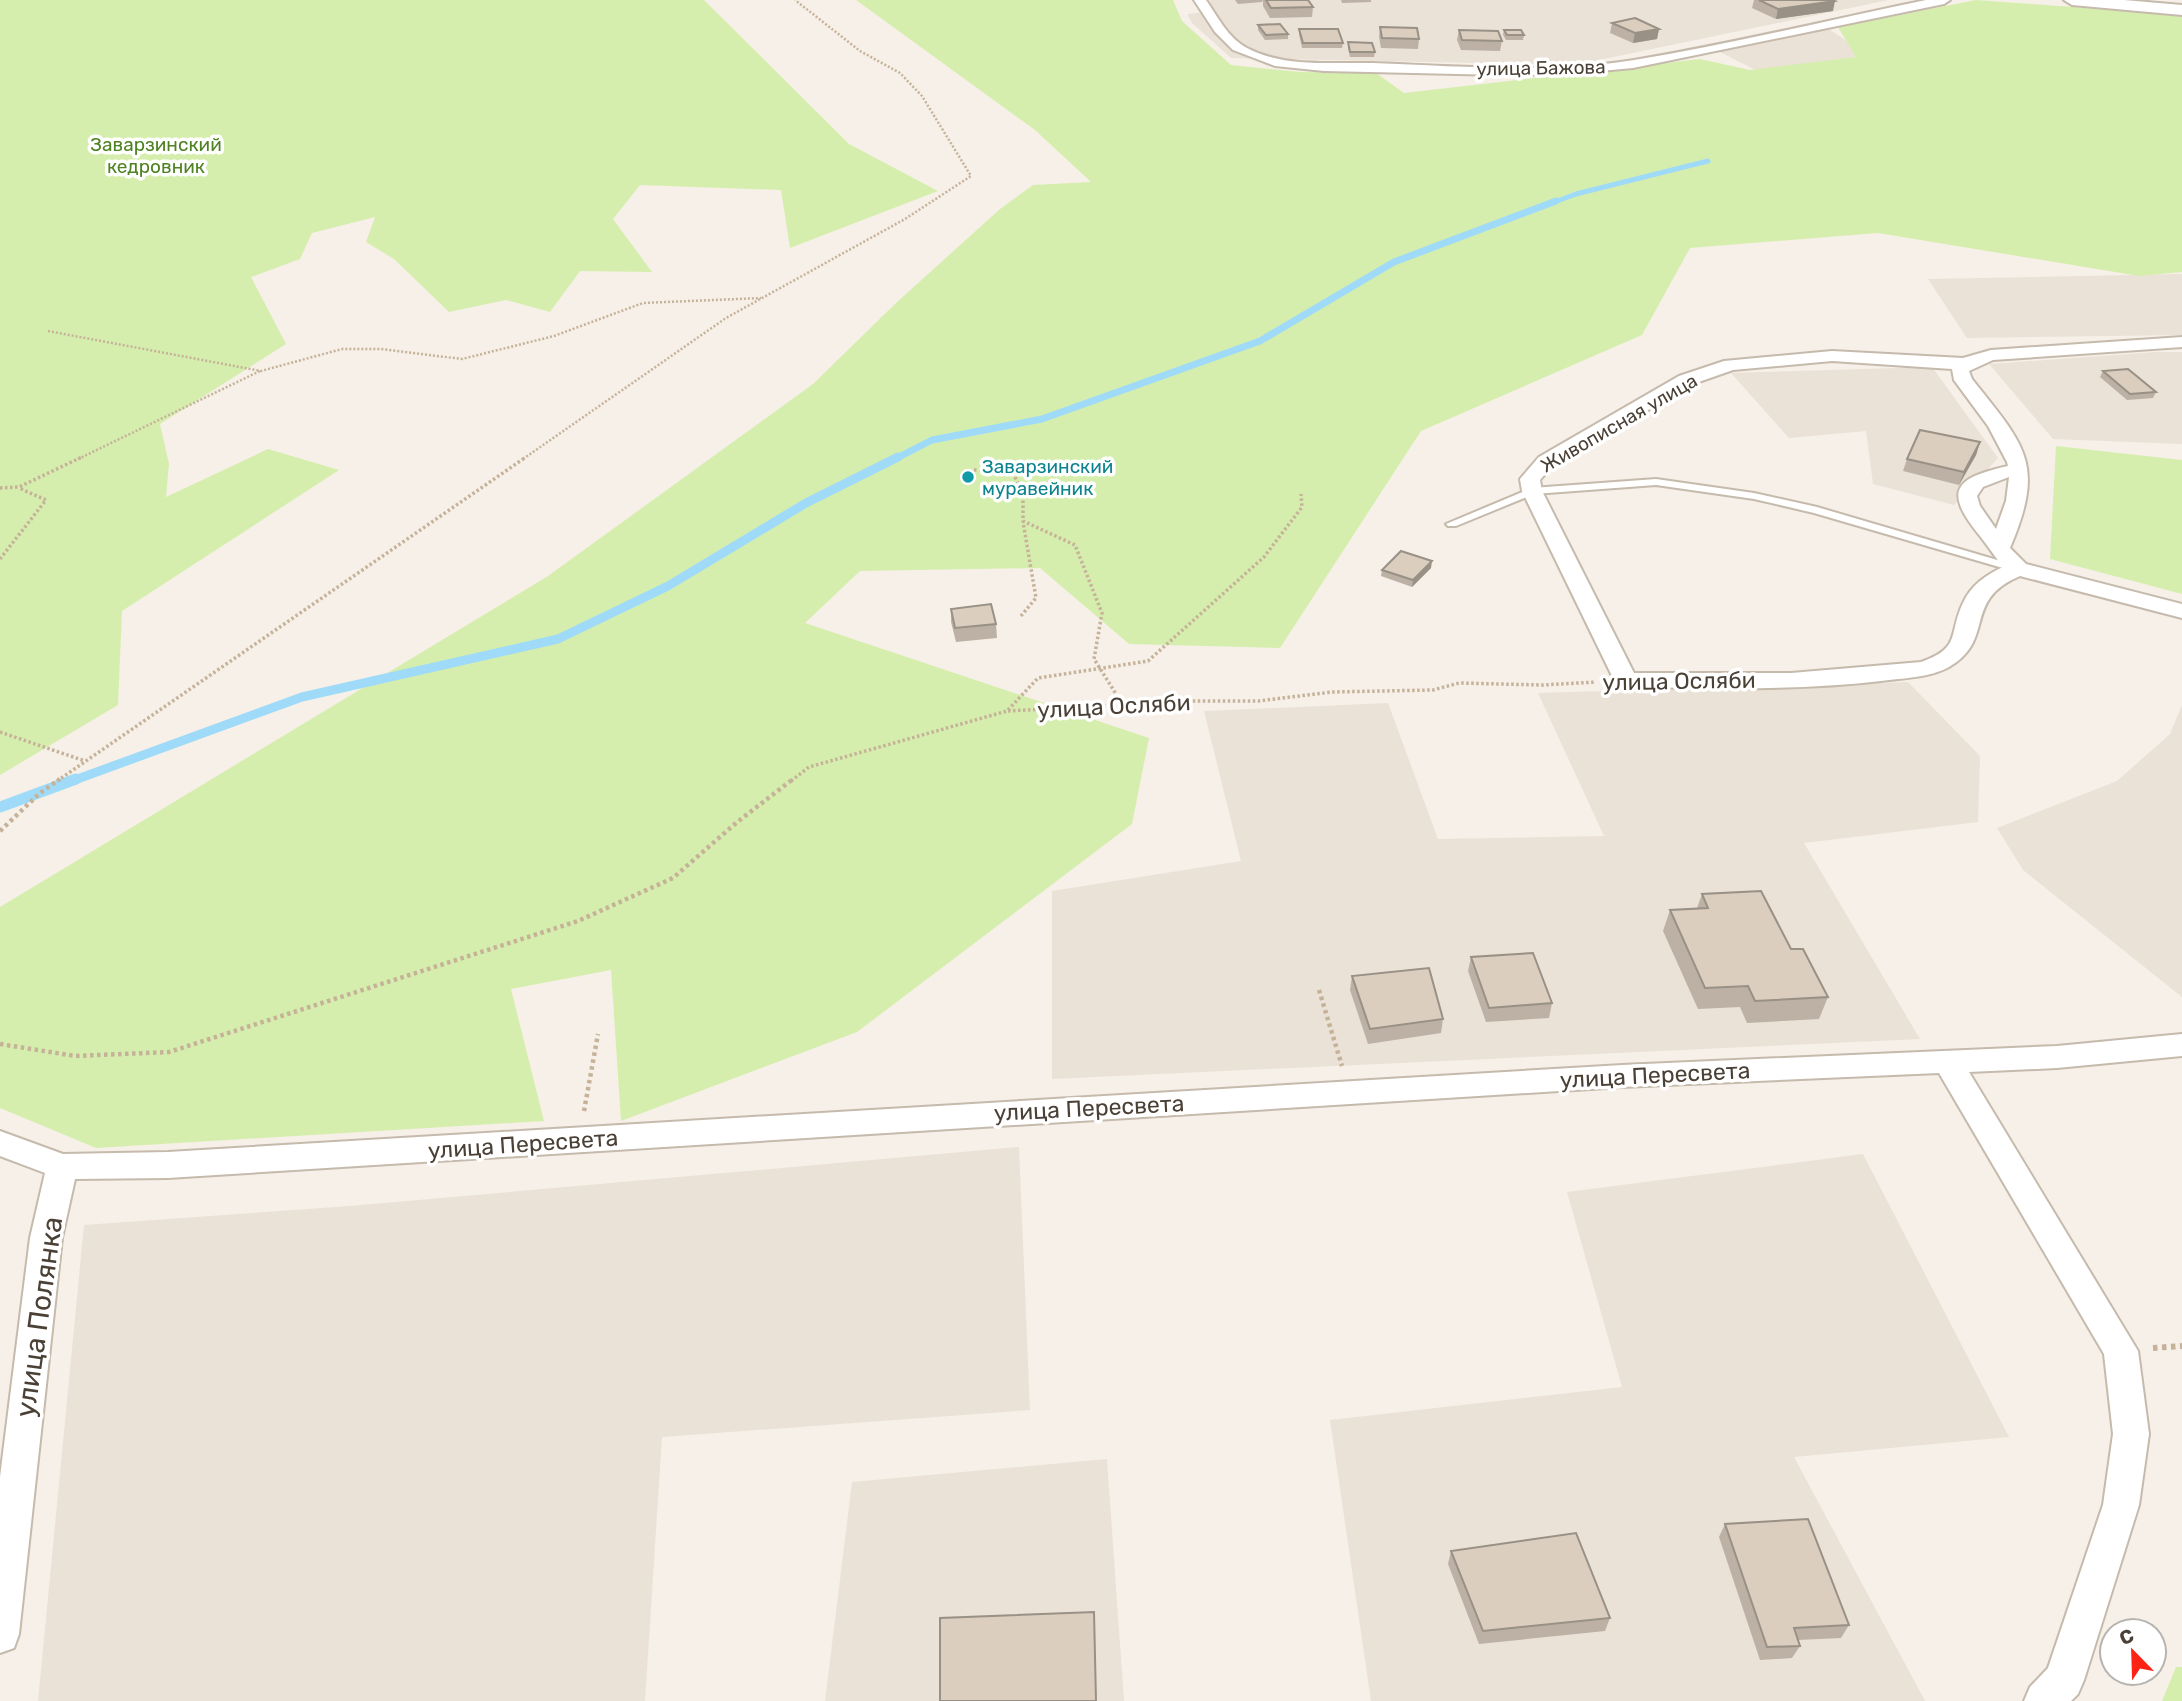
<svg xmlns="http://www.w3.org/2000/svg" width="2182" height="1701" font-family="Rubik,sans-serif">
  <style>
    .residential { fill: #eae2d6 }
    .green { fill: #d6eead }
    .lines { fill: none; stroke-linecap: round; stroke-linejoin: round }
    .stream-far3 { stroke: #9fdbf8; stroke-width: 5 }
    .stream-far2 { stroke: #9fdbf8; stroke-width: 7 }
    .stream-far1 { stroke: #9fdbf8; stroke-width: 9 }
    .stream { stroke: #9fdbf8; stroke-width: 11 }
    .service-casing { stroke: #c5baac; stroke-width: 4 }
    .minor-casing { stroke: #c5baac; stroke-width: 4 }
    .tertiary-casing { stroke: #c5baac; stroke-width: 4 }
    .path-far3 { stroke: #c5b299; stroke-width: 2.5; stroke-dasharray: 2 2; stroke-linecap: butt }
    .path-far2 { stroke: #c5b299; stroke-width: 3.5; stroke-dasharray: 2.5 2.5; stroke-linecap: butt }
    .path-far1 { stroke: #c5b299; stroke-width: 4.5; stroke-dasharray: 3.5 3.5; stroke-linecap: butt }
    .path { stroke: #c5b299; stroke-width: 6; stroke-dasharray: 4.5 4.5; stroke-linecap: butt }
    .service { fill: #fff; fill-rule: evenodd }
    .minor { fill: #fff; fill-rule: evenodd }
    .tertiary { fill: #fff; fill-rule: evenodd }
    .wall { fill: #bcb1a4 }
    .shaded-wall { fill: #999086 }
    .building { fill: #dbcebf; stroke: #999086; stroke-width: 2 }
    .culture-dot { fill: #0f9aa8; stroke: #fff; stroke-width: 2.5 }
    .labels { text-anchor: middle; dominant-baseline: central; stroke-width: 7; stroke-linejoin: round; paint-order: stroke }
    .far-street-label { font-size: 19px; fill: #4a4036; stroke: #fff }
    .far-park-label { font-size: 19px; fill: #4f8222; stroke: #fff }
    .far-culture-label { font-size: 19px; fill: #0d838f; stroke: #fff; text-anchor: start }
    .street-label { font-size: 23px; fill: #4a4036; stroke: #fff }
    .near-street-label { font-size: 28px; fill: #4a4036; stroke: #fff }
  </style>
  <rect width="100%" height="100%" fill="#f6f0e8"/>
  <!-- residential -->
  <g class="residential">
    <path d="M1209,0H1889L1575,65L1231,58L1192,23L1187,14L1215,11Z"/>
    <path d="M1826,27L1878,62L1763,74L1718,51Z"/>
    <path d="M2182,274V335L1967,338L1928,279Z"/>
    <path d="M2156,352H2182V444L2053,439L1989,364Z"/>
    <path d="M1932,367L1998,458L1954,505L1873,484L1866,431L1789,438L1731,373Z"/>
    <path d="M1908,682L1980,756L1978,822L1804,843L1920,1039L1052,1079V891L1241,861L1204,711L1388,703L1438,839L1604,836L1538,693Z"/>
    <path d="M2182,705V997L2023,870L1997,828L2117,781L2170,734Z"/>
    <path d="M1019,1147L1030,1410L662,1437L645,1701H38L84,1225L350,1206Z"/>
    <path d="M1863,1154L2009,1437L1794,1457L1925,1701H1371L1330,1420L1622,1387L1567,1192Z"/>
    <path d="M1107,1459L1124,1701H825L852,1482Z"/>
  </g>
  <!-- green -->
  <g class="green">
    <path d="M0,0H704L849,144L938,191L790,248L781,190L640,185L613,219L652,272L580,271L550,312L506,300L449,312L394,259L366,242L375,217L312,233L300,259L251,277L286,344L160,424L169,464L166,497L268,449L339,470L122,611L118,705L0,775Z"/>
    <path d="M856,0H1173L1182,21L1231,65L1300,72L1376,73L1404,93L1700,59L1750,70L1856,57L1838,27L1976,0L2182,15V272L2139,276L1878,233L1690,248L1642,335L1421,431L1280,648L1129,644L1040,568L860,571L805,623L1149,738L1132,824L857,1032L621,1121L611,970L511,989L544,1121L96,1148L0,1108V907L548,576L813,384L896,303L1000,209L1033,185L1091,182L1035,130Z"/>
    <path d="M2056,446L2182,460V594L2050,559Z"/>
    <path d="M2176,1667H2182V1701H2162Z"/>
  </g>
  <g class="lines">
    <!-- stream-far3 -->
    <path class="stream-far3" d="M1552,203L1576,194L1708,161"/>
    <!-- stream-far2 -->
    <path class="stream-far2" d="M895,459L932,440L1042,419L1260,341L1394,262L1556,201"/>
    <!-- stream-far1 -->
    <path class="stream-far1" d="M72,781L302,697L558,639L668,586L806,503L898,457"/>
    <!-- stream -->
    <path class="stream" d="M0,807L76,779"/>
    <!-- service casing -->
    <g class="service-casing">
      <path id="service" d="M1656,479L1754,493L1817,507L2021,567L2023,569L2017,572L2013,571L1814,513L1754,499L1656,485L1534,494L1456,526H1448L1446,524L1532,488Z"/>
    </g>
    <!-- minor casing -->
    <g class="minor-casing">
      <g id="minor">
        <path d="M1194,0H1206C1218,17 1228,38 1247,48C1285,68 1332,62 1373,63C1459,66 1548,74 1634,60C1731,44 1829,20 1926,0H1950L1944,4L1633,68L1568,74L1502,75L1324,71L1275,66L1233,50L1215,32Z"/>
        <path d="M2182,337V347L1993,360L1969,371L1972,379C2025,446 2046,463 2010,548L2026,564L2182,604V618L2020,576C1961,601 1997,639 1949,667C1929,678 1903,678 1881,681C1796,691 1711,688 1626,687L1618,685L1614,680L1522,491L1520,479L1539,457L1679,376L1724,361L1832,351L1963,358L1991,350ZM1832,361L1952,369L1954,380L1988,426L2007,462L2008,466C1954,478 1943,491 1980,536C1988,546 1995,557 2003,567C1986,575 1971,585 1963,603C1948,634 1962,648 1921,662L1791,673H1634L1542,491L1540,480L1553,465L1693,384L1733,370ZM2009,477L2006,501L1996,529L1980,506L1977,496L1983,487Z"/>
        <path d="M2182,1034V1056L2057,1068L1969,1072L2138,1351L2149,1434L2139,1505L2084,1680L2078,1694L2071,1701H2024L2030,1687L2048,1668L2103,1505L2113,1434L2104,1354L1939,1073L1622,1087L168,1178L75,1179L62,1238L19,1634L14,1648L0,1653V1477L30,1238L45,1173L0,1156V1131L63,1154L168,1152L1622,1065L2057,1046Z"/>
      </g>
    </g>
    <!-- tertiary casing -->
    <g class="tertiary-casing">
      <path id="tertiary" d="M2064,0H2124L2182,5V15L2072,5Z"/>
    </g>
    <!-- path-far3 -->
    <g class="path-far3">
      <path d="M48,331L261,371L342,349H381L462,359L554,336L643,303L761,298"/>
      <path d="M78,459L260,371"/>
      <path d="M523,459L726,318L905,219L971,176L922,96L900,73L860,51L795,0"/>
    </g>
    <!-- path-far2 -->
    <g class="path-far2">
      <path d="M974,470L1012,471L1023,494V521L1075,545L1102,613L1094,659L1123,705"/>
      <path d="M0,488L19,487L82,457"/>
      <path d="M0,559L46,500L19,488"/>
      <path d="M1021,616L1036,598L1023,522"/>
      <path d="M1008,711L1190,701H1258L1332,692L1433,690L1459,683L1542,685L1596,682"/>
      <path d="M0,732L85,761"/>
      <path d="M57,781L526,457"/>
      <path d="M791,781L809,767L1007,711L1038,678L1148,661L1264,557L1302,507L1301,494"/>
    </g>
    <!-- path-far1 -->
    <g class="path-far1">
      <path d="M0,831L40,793L60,779"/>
      <path d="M1319,990L1342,1066"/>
      <path d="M0,1044L75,1056L169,1052L578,921L673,878L736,823L793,779"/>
      <path d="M584,1111L598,1034"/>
    </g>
    <!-- path -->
    <path class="path" d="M2153,1348L2182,1346"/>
    <!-- service -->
    <use href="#service" class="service"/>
    <!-- minor -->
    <use href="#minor" class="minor"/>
    <!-- tertiary -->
    <use href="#tertiary" class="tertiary"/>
  </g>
  <!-- wall -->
  <g class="wall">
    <path d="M1235,0H1263L1262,2L1238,4Z"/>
    <path d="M1263,0H1308L1313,7L1312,17L1270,18L1263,6Z"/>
    <path d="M1341,0H1371V2L1342,3Z"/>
    <path d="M1754,0H1833V11L1776,19L1752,8Z"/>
    <path d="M1612,23L1659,29L1657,39L1633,43L1610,33Z"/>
    <path d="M1258,25L1288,34V39L1265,40L1258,30Z"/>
    <path d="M1380,27L1419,39L1418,49L1381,48L1379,37Z"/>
    <path d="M1299,29L1343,43L1342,48H1302L1299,34Z"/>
    <path d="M1459,30L1502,41L1500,51L1461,50L1457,40Z"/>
    <path d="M1504,30L1524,35L1523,40H1506L1503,35Z"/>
    <path d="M1348,42L1375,52L1374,57H1350L1348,48Z"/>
    <path d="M2103,371L2156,392L2153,398L2127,400L2100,377Z"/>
    <path d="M1980,442L1976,455L1959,485L1903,471L1907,459Z"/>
    <path d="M1431,568L1412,587L1381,576L1382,570Z"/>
    <path d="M951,609L996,624L997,638L956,642L951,622Z"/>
    <path d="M1702,894L1791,949L1828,997L1819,1019L1747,1023L1740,1007L1698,1009L1663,931L1670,910L1697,908Z"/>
    <path d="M1471,957L1552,1003L1549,1018L1486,1022L1468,971Z"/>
    <path d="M1352,976L1443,1019L1441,1033L1368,1044L1350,990Z"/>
    <path d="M1725,1524L1849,1625L1841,1638L1798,1640L1800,1646L1792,1658L1760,1660L1719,1537Z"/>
    <path d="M1451,1551L1610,1618L1605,1631L1479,1644L1448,1564Z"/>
  </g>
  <!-- shaded-wall -->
  <g class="shaded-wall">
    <path d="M1835,1L1833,11L1776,19L1778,9Z"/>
    <path d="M1659,29L1657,39L1633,43L1635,33Z"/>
    <path d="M1980,442L1976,455L1959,485L1964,472Z"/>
    <path d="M1432,561L1431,568L1412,587L1413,580Z"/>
  </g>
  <!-- building -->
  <g class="building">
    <path d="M1266,0H1308L1313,7L1271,8Z"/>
    <path d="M1759,0H1833L1835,1L1778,9Z"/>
    <path d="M1635,18L1659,29L1635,33L1612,23Z"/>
    <path d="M1280,24L1288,34L1266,35L1258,25Z"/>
    <path d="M1380,27L1417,28L1419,39L1382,38Z"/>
    <path d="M1299,29H1338L1343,43H1303Z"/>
    <path d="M1459,30L1498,31L1502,41L1462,40Z"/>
    <path d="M1504,30H1521L1524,35H1507Z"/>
    <path d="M1348,42L1372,43L1375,52H1350Z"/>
    <path d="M2128,369L2156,392L2130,394L2103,371Z"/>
    <path d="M1920,430L1980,442L1964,472L1907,459Z"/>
    <path d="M1401,551L1432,561L1413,580L1382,570Z"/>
    <path d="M991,604L996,624L955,628L951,609Z"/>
    <path d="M1761,891L1791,949H1803L1828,997L1755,1001L1748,986L1705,988L1670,910L1708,908L1702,894Z"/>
    <path d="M1533,953L1552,1003L1489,1008L1471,957Z"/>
    <path d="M1429,968L1443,1019L1370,1029L1352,976Z"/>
    <path d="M1808,1519L1849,1625L1794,1628L1800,1646L1767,1647L1725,1524Z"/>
    <path d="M1576,1533L1610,1618L1483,1631L1451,1551Z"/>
    <path d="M1094,1612L1096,1701H940V1618Z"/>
  </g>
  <!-- markers -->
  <circle class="culture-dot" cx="968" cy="477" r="7"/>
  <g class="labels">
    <!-- far-street labels -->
    <g class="far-street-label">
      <text transform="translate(1541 68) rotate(-1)">улица Бажова</text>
      <text transform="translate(1619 423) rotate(-30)">Живописная улица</text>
    </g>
    <!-- far-park labels -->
    <g class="far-park-label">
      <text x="156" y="144">Заварзинский<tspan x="156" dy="22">кедровник</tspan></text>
    </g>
    <!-- far-culture labels -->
    <g class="far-culture-label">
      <text x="982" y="466">Заварзинский<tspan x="982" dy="22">муравейник</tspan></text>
    </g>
    <!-- street labels -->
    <g class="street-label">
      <text transform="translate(1679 681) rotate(-1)">улица Осляби</text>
      <text transform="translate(1114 706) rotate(-3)">улица Осляби</text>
      <text transform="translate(1655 1075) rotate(-3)">улица Пересвета</text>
      <text transform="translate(1089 1108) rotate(-3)">улица Пересвета</text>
      <text transform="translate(523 1144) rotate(-4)">улица Пересвета</text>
    </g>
    <!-- near-street labels -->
    <g class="near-street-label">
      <text transform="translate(39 1317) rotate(-82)">улица Полянка</text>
    </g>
  </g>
  <!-- north arrow -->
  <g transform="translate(2133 1652) rotate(337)"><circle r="33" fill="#ffffff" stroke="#b7b3af" stroke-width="2"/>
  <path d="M0-5L12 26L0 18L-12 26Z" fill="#ff2316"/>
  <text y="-10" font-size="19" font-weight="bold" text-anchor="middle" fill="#4a4036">С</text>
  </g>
</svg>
